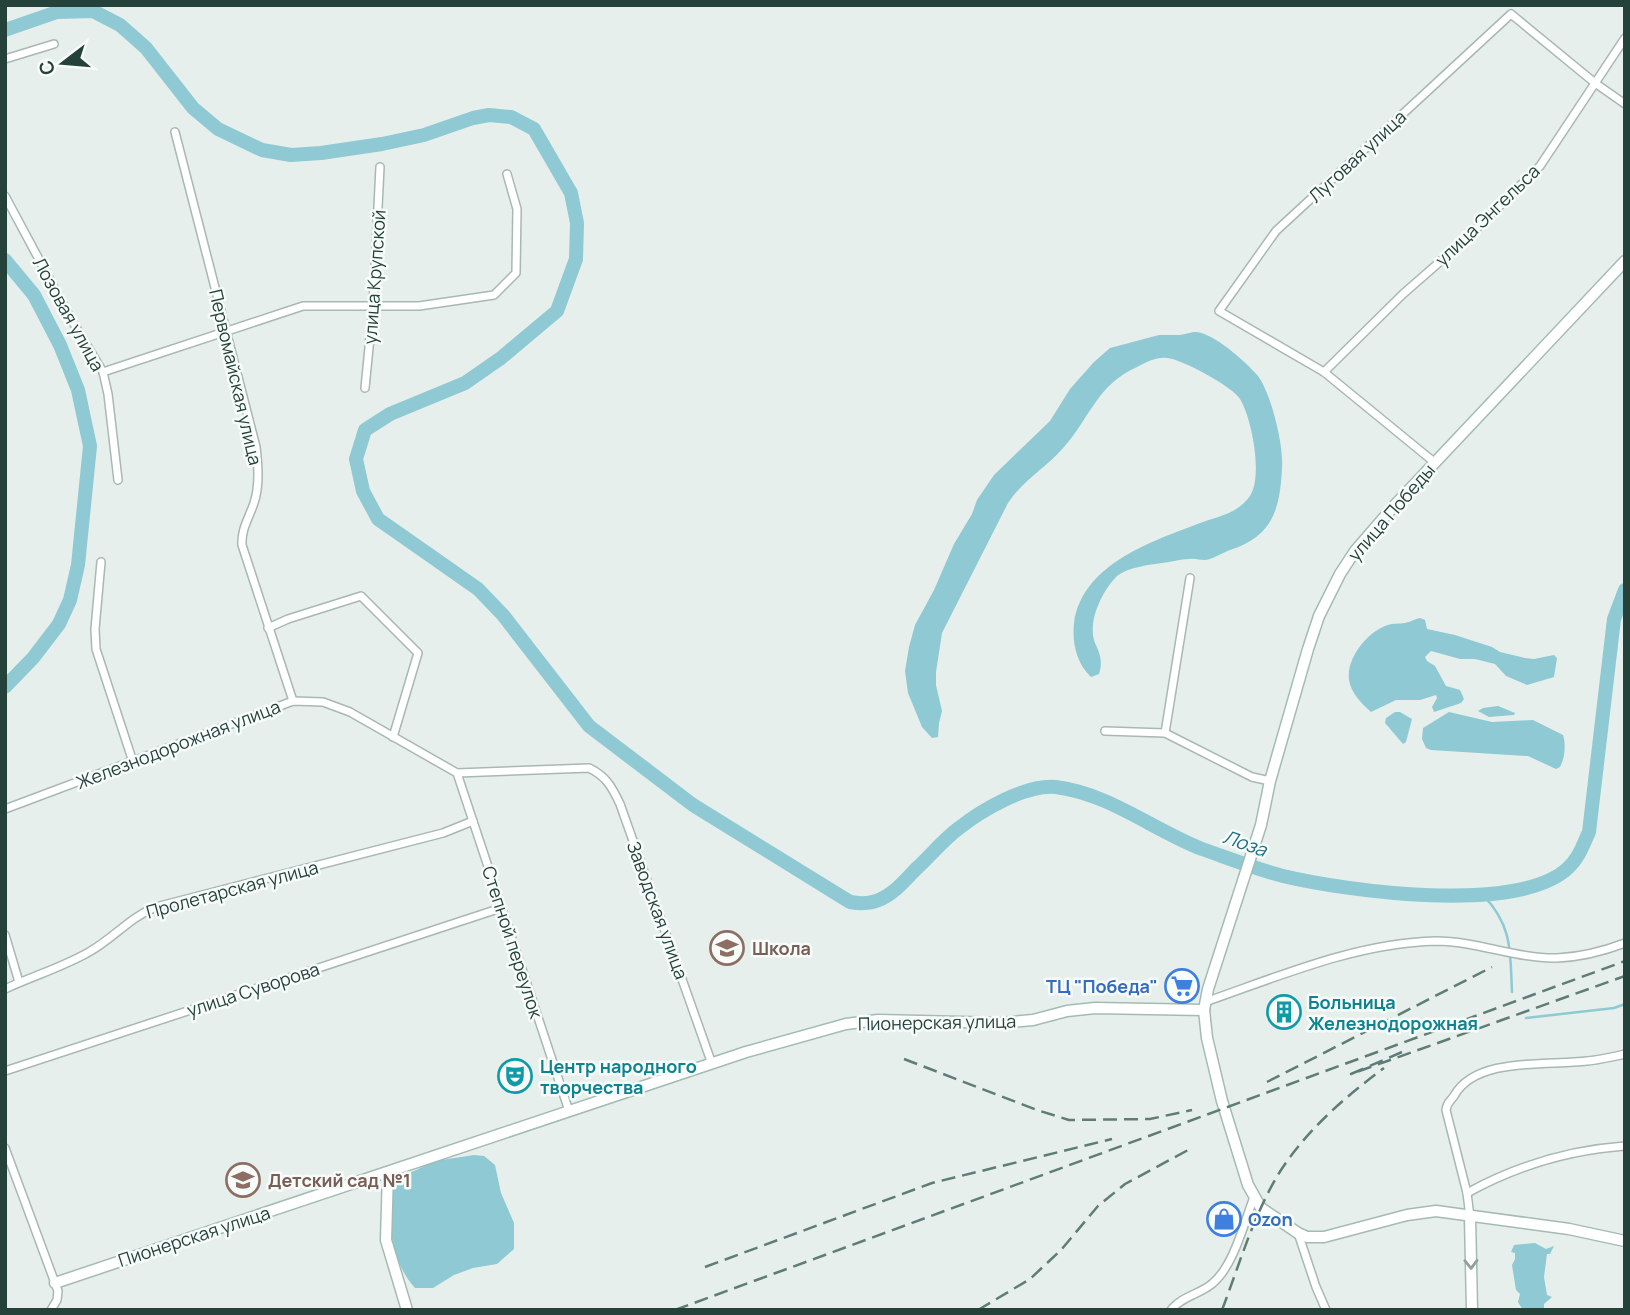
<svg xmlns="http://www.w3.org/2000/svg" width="1630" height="1315" font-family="Manrope,sans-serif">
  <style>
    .water { fill: #8ec9d4 }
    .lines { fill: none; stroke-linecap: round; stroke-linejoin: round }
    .stream { stroke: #8ec9d4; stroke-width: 2.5 }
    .river { stroke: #8ec9d4; stroke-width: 14 }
    .street-casing { stroke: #a8b8b2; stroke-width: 10 }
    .secondary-casing { stroke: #a4bbb3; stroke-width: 13 }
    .street { stroke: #fff; stroke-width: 7 }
    .secondary { stroke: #fff; stroke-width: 10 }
    .rail { stroke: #5f7d75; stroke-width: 2.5; stroke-dasharray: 14 7; stroke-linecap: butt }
    .oneway { stroke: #92a09c }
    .labels { text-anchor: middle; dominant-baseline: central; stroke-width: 5; stroke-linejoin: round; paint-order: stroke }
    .street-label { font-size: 18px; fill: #24423a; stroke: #f7fbf9 }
    .education-label { font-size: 18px; font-weight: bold; fill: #785e54; stroke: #f7fbf9; text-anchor: start }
    .shop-label { font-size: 18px; font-weight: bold; fill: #366cbe; stroke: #f7fbf9; text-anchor: end }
    .culture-label { font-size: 18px; font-weight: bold; fill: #0d838f; stroke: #f7fbf9; text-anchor: start }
    .water-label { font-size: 19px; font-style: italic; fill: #1c6f80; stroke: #f7fbf9 }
  </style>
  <rect width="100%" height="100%" fill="#e6efeb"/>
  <!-- water -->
  <g class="water">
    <path d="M1194,332C1212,331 1246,362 1258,376C1271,393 1284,446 1282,468C1280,509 1273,536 1230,550C1222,553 1213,559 1205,560C1200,560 1194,558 1189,559C1180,559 1171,562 1162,563C1149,565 1128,567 1117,576C1102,591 1087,622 1095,643C1100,654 1103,661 1099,674L1091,677C1076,663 1072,642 1074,623C1082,566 1147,543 1195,525C1214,517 1237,515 1250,496C1263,476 1252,419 1240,399C1233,387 1182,359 1167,358C1156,357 1147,362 1137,367C1097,385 1091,416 1064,447C1046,468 1023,480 1008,503L942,633L936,672V685L942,711L939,723L938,737L932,738L922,727L908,693L905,671L909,647L915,625L934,590L954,544L972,514L977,500L994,475L1050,421L1070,389L1094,362L1110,348L1159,335H1180Z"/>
    <path d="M1420,618L1425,620L1427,629L1455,635L1492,647L1500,652L1525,658L1534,659L1554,655L1557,658L1554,677L1527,685L1506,676L1495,664L1475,659H1460L1431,651L1425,657L1427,661L1435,666L1446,686L1460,690L1464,699L1461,703L1434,712L1432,707L1437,698L1436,695L1420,700H1396L1371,712C1362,704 1351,693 1349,680C1346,658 1368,631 1388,625C1393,623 1399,624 1405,623C1410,622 1415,619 1420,618Z"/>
    <path d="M1498,706L1515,713L1514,715L1489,717L1478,711L1483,708Z"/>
    <path d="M1395,712H1400L1412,719L1406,742L1403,744L1385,723L1386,718Z"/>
    <path d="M1449,712L1492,722L1533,720L1563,735C1566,744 1565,758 1560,767L1556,769L1528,756L1431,750L1426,748L1422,739L1423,728Z"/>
    <path d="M474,1155L484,1156L495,1165L501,1193L514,1223V1249L497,1264L473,1268L454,1275L433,1288H415C390,1261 385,1215 395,1180L435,1161Z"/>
    <path d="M1535,1243L1546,1249L1554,1246L1550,1254H1547L1544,1277L1547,1295L1552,1297L1544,1304V1310H1523L1518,1302L1520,1294L1516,1290L1512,1265L1515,1259V1253L1511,1252L1514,1245Z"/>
  </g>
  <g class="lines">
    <!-- stream -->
    <g class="stream">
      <path d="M1484,896C1513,927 1510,952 1512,992"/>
      <path d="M1526,1018L1614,1008L1625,1004"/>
    </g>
    <!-- river -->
    <g class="river">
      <path d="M5,30L57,12L93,11L120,25L146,48L193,108L218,129L262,150L291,155L321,153L382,144L424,135L473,118L489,115L511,117L534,129L571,193L577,223L576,259L557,311L501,358L465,383L390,414L365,430L356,459L363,491L378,519L478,589L503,615L589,726L693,805L850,902C861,904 871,904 881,899C895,893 906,879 917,868C931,855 944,839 959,828C982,810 1026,784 1056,787C1110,794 1153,830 1202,849C1228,858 1256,869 1283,876C1346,891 1518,915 1568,868C1579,858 1583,845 1589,832L1614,619L1625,590"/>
      <path d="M5,260L34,295L60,345L78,390L90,446L78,565L70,600L59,624L33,658L5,687"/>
    </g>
    <!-- street casing -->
    <g class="street-casing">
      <g id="street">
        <path d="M5,59L54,44"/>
        <path d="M175,132L256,447C258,465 260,485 254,503C249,518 241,529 242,545L293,701"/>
        <path d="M5,196L71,319L103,372L108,394L118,480"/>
        <path d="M103,372L303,306H419L494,295L516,273L517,209L507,174"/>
        <path d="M1324,372L1403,294L1467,238L1540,166L1625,38"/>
        <path d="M365,388L373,307L380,167"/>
        <path d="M1434,462L1324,372L1219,311L1276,231L1511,14L1595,83L1625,104"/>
        <path d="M101,562L95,629L96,649L133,762"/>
        <path d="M268,628L288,619L361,596L418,653L393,737"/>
        <path d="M1105,731L1165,733L1252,777L1270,781"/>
        <path d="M1165,733L1190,578"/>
        <path d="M457,773L569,1111"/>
        <path d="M5,809L293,701L323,702L350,712L457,773L589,768C606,776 612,787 620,804L712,1064"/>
        <path d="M5,935L19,982"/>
        <path d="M5,989C33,976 63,967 89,952C114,938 130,917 156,907L443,833L473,821"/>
        <path d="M1205,1002C1280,976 1356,943 1436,941C1477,941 1517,959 1557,958C1580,957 1604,951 1625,943"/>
        <path d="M5,1071L501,908"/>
        <path d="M5,1148L58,1291L57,1300L51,1310"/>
        <path d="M1467,1193C1516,1166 1569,1150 1625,1146"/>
        <path d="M1470,1217L1467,1193L1446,1110C1447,1102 1450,1102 1454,1096C1476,1056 1549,1066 1587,1061C1599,1060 1612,1057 1625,1054"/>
        <path d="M1298,1233L1316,1287L1326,1310"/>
        <path d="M1171,1310C1182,1296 1201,1294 1213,1283C1234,1265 1244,1223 1254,1197"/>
      </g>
    </g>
    <!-- secondary casing -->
    <g class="secondary-casing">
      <g id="secondary">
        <path d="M1625,261L1394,506L1355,551L1340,574L1319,616L1308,649L1270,781L1261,825L1208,989L1204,1010L1207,1038L1222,1101L1248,1185L1261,1208L1298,1233L1307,1237H1324L1407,1215L1436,1211L1569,1229L1625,1241"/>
        <path d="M388,1172L386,1240L407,1310"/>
        <path d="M1470,1217L1472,1310"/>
        <path d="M55,1283L746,1052L846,1024L878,1020L1001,1023L1033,1020L1067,1011L1095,1008L1204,1010"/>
      </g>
    </g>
    <!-- street -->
    <use href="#street" class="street"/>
    <!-- secondary -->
    <use href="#secondary" class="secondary"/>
    <!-- rail -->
    <g class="rail">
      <path d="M1402,1052L1351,1074L1625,976"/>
      <path d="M904,1059L1037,1110L1069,1120L1150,1119L1192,1110"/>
      <path d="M1267,1082L1492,967"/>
      <path d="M705,1267L932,1183L1112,1139"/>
      <path d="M675,1310L1625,961"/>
      <path d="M978,1310L1030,1279L1061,1250L1098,1206L1125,1184L1190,1149"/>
      <path d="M1222,1310C1240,1263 1254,1213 1281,1170C1308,1129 1345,1097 1384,1068"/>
    </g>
  </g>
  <!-- one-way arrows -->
  <defs><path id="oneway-chevron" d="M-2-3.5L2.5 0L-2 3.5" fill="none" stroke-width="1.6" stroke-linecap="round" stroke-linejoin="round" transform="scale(1.75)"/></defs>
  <use class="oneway" href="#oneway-chevron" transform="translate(1471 1264) rotate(89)"/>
  <!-- icons -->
  <defs>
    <g id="school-ring" transform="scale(1.75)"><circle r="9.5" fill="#f7fbf9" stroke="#8d6e63" stroke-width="1.5"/><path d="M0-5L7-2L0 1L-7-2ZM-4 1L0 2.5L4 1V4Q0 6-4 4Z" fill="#8d6e63"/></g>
    <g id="supermarket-ring" transform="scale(1.75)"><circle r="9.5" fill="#f7fbf9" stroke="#3f7fe0" stroke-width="1.5"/><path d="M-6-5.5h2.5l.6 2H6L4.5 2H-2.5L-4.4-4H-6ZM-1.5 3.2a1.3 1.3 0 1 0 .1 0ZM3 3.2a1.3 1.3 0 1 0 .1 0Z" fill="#3f7fe0"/></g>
    <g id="building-ring" transform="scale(1.75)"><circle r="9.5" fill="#f7fbf9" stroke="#0f9aa8" stroke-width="1.5"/><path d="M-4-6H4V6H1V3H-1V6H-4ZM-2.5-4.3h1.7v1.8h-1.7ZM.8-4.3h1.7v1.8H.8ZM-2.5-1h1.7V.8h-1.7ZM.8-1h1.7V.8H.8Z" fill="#0f9aa8"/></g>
    <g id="theatre-ring" transform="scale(1.75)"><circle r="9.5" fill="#f7fbf9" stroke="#0f9aa8" stroke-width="1.5"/><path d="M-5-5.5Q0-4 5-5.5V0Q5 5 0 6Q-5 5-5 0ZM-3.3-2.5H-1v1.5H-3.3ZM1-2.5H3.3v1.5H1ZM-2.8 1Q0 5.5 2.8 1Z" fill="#0f9aa8"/></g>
    <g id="shop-ring" transform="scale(1.75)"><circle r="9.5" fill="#f7fbf9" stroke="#3f7fe0" stroke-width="1.5"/><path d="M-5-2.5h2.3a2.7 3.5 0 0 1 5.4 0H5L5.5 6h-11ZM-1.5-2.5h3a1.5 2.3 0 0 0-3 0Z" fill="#3f7fe0"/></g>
  </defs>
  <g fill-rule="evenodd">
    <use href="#school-ring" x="727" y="948"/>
    <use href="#supermarket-ring" x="1182" y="986"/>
    <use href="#building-ring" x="1284" y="1012"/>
    <use href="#theatre-ring" x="515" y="1076"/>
    <use href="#school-ring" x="243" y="1180"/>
    <use href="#shop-ring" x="1224" y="1219"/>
  </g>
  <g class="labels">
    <!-- street labels -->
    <g class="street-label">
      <text transform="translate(1357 156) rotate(-43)">Луговая улица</text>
      <text transform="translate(1487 215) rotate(-44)">улица Энгельса</text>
      <text transform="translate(374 277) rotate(-86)">улица Крупской</text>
      <text transform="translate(69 314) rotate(61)">Лозовая улица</text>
      <text transform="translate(236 377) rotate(77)">Первомайская улица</text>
      <text transform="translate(1391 512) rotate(-49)">улица Победы</text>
      <text transform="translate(178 744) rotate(-21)">Железнодорожная улица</text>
      <text transform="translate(232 889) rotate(-15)">Пролетарская улица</text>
      <text transform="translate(658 910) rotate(70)">Заводская улица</text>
      <text transform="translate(513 942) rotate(72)">Степной переулок</text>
      <text transform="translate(253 989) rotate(-18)">улица Суворова</text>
      <text transform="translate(937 1022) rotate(-1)">Пионерская улица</text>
      <text transform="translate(194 1236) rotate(-18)">Пионерская улица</text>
    </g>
    <!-- education labels -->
    <g class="education-label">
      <text x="752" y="948">Школа</text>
      <text x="268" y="1180">Детский сад №1</text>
    </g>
    <!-- shop labels -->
    <g class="shop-label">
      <text x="1158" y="986">ТЦ "Победа"</text>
      <text x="1248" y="1219" text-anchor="start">Ozon</text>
    </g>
    <!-- culture labels -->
    <g class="culture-label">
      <text x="1308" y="1002">Больница<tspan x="1308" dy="21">Железнодорожная</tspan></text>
      <text x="540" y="1066">Центр народного<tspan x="540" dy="21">творчества</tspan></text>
    </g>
    <!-- water labels -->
    <g class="water-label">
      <text transform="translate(1245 843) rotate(19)">Лоза</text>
    </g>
  </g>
  <!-- border -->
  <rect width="1630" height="1315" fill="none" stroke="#24423a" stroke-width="14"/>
  <!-- north arrow -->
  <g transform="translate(63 63) rotate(254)" stroke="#f7fbf9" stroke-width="5" paint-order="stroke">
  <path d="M0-5L12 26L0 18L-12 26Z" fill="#24423a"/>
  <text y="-10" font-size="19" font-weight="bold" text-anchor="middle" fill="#24423a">С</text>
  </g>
</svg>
